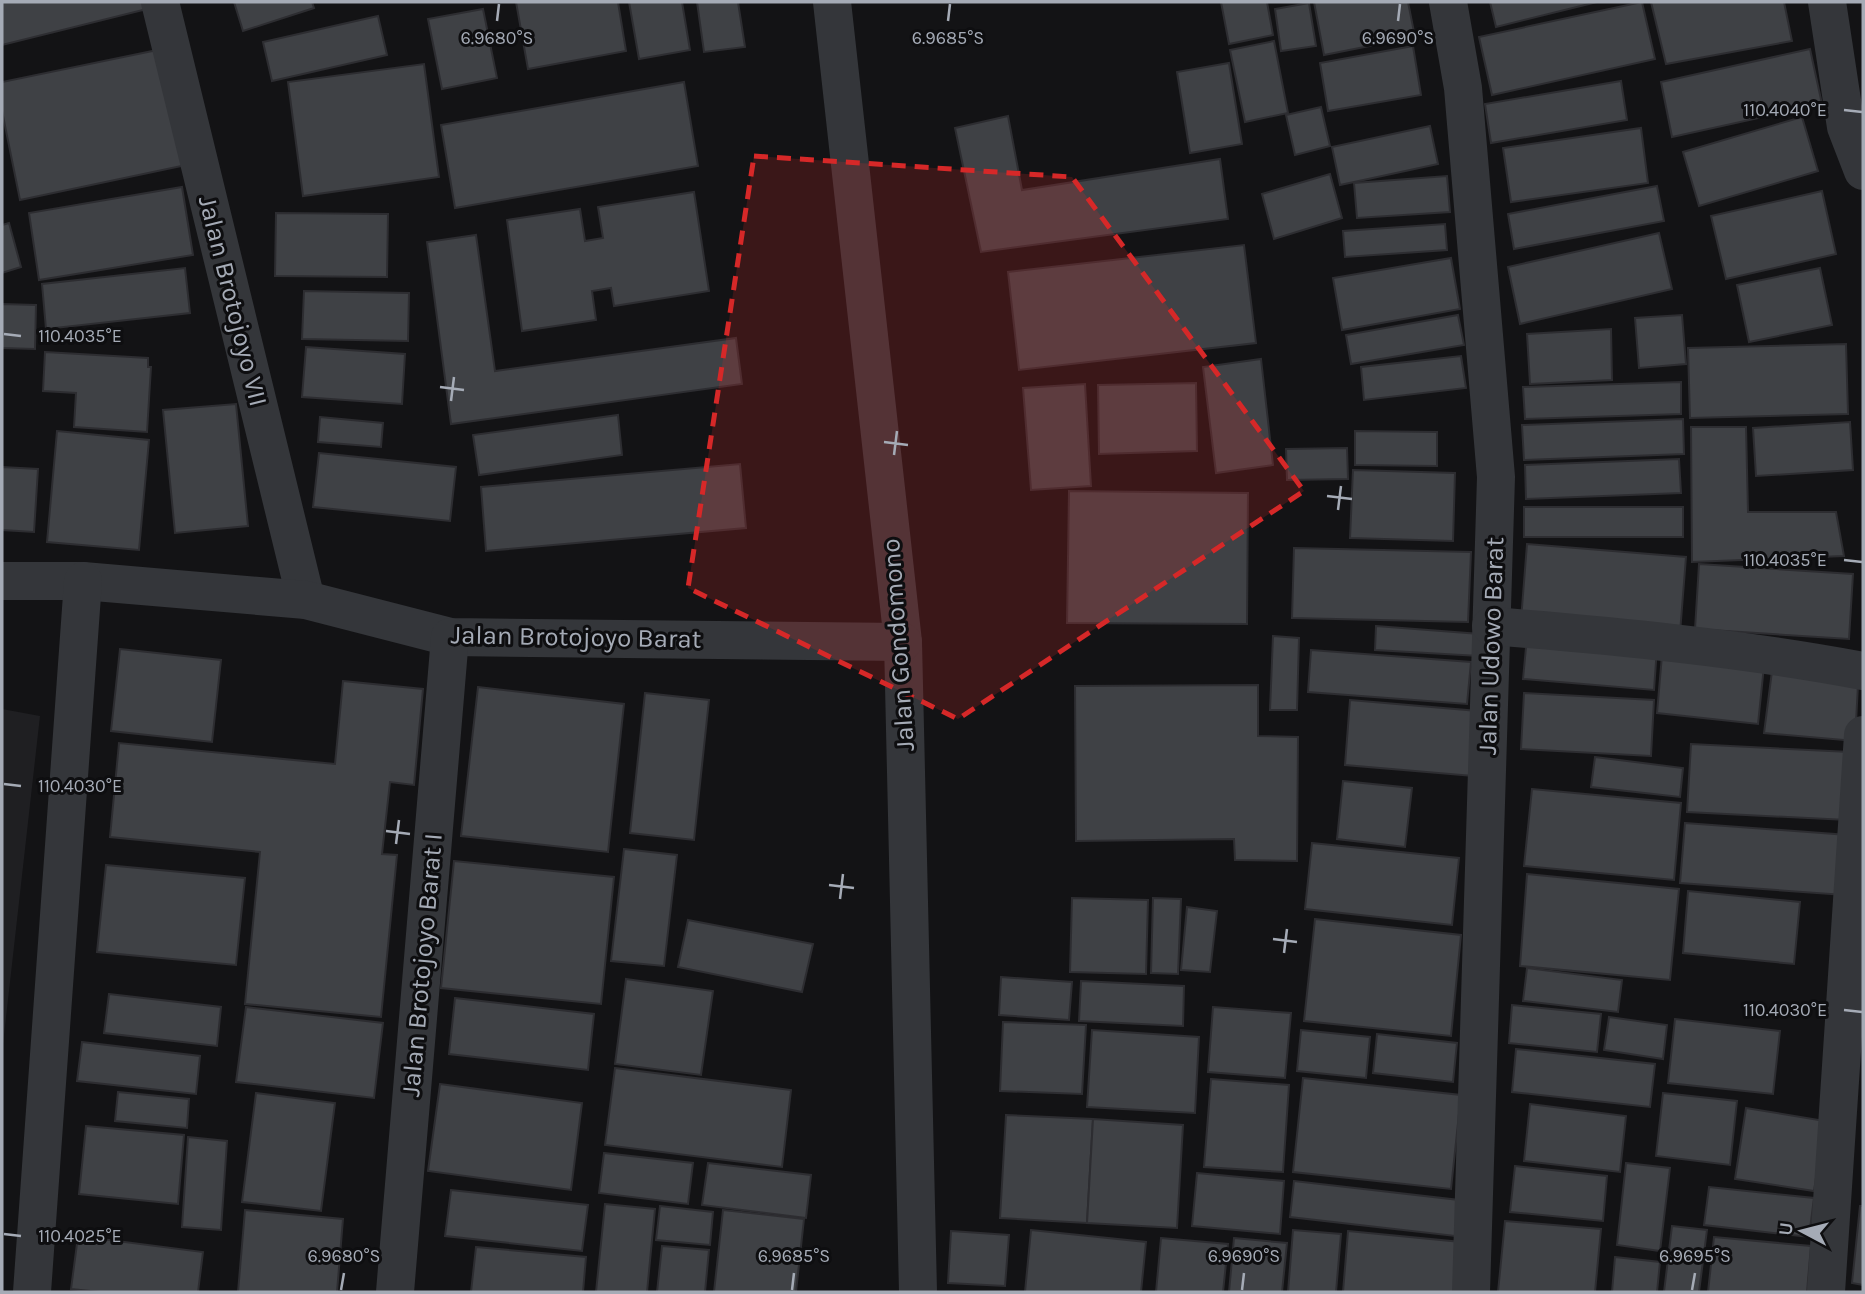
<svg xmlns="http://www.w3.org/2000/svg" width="1865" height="1294" font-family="Karla,sans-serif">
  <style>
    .built { fill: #1f1f22 }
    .building { fill: #3f4145; stroke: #2d2d31; stroke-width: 2 }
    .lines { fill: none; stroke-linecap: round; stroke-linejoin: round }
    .street { stroke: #34363a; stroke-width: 38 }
    .marked { fill: #d62828; fill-opacity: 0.2; stroke: #d62828; stroke-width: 5; stroke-dasharray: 14 9; stroke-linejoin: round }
    .ticks { fill: none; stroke: #a5abb6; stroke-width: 2.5 }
    .labels { text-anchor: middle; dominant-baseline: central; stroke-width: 6; stroke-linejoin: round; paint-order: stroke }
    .street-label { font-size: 26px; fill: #a5abb6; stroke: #0e0e10 }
    .ticks-label { font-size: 18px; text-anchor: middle; fill: #a5abb6; stroke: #0e0e10; stroke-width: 6; stroke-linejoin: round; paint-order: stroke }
  </style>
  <rect width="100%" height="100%" fill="#131315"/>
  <!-- built -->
  <path class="built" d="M2,709L40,716L2,1053Z"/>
  <!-- building -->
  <g class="building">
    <path d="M2,2H150L151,8L2,45Z"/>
    <path d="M234,2H312L314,8L243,31Z"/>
    <path d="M516,2H618L626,51L528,69Z"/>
    <path d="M629,2H682L690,50L639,59Z"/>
    <path d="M697,2H738L745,47L704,52Z"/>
    <path d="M1221,2H1267L1273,35L1229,44Z"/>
    <path d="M1314,2H1408L1415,37L1324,55Z"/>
    <path d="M1490,2H1597L1496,27Z"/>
    <path d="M1642,2L1655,59L1492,95L1479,37Z"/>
    <path d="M1651,2H1784L1792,41L1666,64Z"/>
    <path d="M1309,3L1316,46L1281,51L1275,9Z"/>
    <path d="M483,9L497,78L442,89L428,19Z"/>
    <path d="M378,16L387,55L272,81L263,42Z"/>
    <path d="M1274,41L1288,113L1245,122L1230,50Z"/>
    <path d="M1413,46L1421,95L1328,111L1320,63Z"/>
    <path d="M167,48L191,164L20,200L2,111V82Z"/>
    <path d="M1810,49L1822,104L1672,137L1661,82Z"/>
    <path d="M1229,63L1242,144L1190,153L1177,72Z"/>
    <path d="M424,64L439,177L303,196L288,82Z"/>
    <path d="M1621,81L1627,120L1491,143L1485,104Z"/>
    <path d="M684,82L698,166L455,208L441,125Z"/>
    <path d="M1321,107L1330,146L1295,155L1286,115Z"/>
    <path d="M1008,116L1022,190L1220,159L1228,219L981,252L955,128Z"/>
    <path d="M1802,117L1818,171L1699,206L1683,152Z"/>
    <path d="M1430,126L1438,164L1340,185L1332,147Z"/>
    <path d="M1641,128L1648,183L1511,202L1503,148Z"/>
    <path d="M1330,174L1342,218L1274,239L1262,194Z"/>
    <path d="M1447,176L1450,212L1357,218L1354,183Z"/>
    <path d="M1657,186L1664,221L1514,249L1508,214Z"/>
    <path d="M182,187L193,255L39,280L29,213Z"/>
    <path d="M1822,191L1836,254L1726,279L1711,216Z"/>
    <path d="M694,192L709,291L614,306L611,288L592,291L596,320L522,331L507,220L580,209L585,241L603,238L598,207Z"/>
    <path d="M276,213L388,214L387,277L275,276Z"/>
    <path d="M9,223L21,267L2,273V225Z"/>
    <path d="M1445,224L1447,250L1345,257L1343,231Z"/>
    <path d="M1659,233L1672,289L1520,324L1508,267Z"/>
    <path d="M476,235L495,371L736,338L742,384L451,424L427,242Z"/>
    <path d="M1244,245L1256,343L1019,370L1008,272Z"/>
    <path d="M1451,258L1460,309L1342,330L1333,278Z"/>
    <path d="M185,268L190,313L46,329L42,284Z"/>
    <path d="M1820,268L1832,325L1749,342L1737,285Z"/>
    <path d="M304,291L409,293L408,341L302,339Z"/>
    <path d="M2,304L36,305L35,349L2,348Z"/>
    <path d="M1458,315L1464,345L1351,364L1346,335Z"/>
    <path d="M1682,315L1686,364L1639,368L1635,318Z"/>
    <path d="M1611,329L1612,380L1530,384L1527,334Z"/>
    <path d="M1846,344L1848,414L1690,418L1688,348Z"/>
    <path d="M306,347L405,354L402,404L302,397Z"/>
    <path d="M45,352L148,358V367H151L147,432L74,427L76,393L43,391Z"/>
    <path d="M1461,356L1466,388L1364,400L1361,367Z"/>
    <path d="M1261,359L1273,465L1216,473L1203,367Z"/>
    <path d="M1681,382V414L1525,419L1523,387Z"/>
    <path d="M1196,383L1197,451L1099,454L1098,385Z"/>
    <path d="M1085,384L1091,486L1031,490L1023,388Z"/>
    <path d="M236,404L248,526L175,533L163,410Z"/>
    <path d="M618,415L622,455L479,475L473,435Z"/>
    <path d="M320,417L383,423L381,447L318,442Z"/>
    <path d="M1683,419L1684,454L1524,460L1522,425Z"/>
    <path d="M1850,422L1853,470L1756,476L1753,428Z"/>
    <path d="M1691,427H1746L1748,512H1836L1844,556L1692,562Z"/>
    <path d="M57,431L149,440L139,550L47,542Z"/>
    <path d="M1355,431L1437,432V466L1355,465Z"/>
    <path d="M1347,448L1348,479L1287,480L1286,449Z"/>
    <path d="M319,453L456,467L450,521L313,507Z"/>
    <path d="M1679,459L1681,493L1526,499L1525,465Z"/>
    <path d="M740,464L746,528L486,551L481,487Z"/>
    <path d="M2,467L38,469L34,532L2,530Z"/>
    <path d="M1353,470L1455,473L1453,541L1350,538Z"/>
    <path d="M1069,491L1248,493L1247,624L1067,623Z"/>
    <rect x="1524" y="507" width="159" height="30"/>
    <path d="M1527,544L1686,557L1680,633L1521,620Z"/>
    <path d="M1294,548L1471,552L1468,622L1292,618Z"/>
    <path d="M1699,564L1853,574L1849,639L1695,629Z"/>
    <path d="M1376,626L1480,634L1479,656L1375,650Z"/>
    <path d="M1273,636L1299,638L1297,710H1270Z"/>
    <path d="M1527,637L1657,648L1654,690L1523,679Z"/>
    <path d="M120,649L221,660L212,742L111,731Z"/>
    <path d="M1311,650L1471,662L1467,704L1308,692Z"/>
    <path d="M1662,655L1764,666L1758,724L1657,713Z"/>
    <path d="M1772,671L1858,685L1855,741L1764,733Z"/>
    <path d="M343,681L423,689L414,785L390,782L382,854L397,855L381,1017L245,1004L260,852L110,837L119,743L335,764Z"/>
    <path d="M1258,685V736L1298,737L1297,861L1235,860L1234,839L1076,841L1075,686Z"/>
    <path d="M478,687L624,704L608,852L461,836Z"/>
    <path d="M645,693L709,700L694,840L630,833Z"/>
    <path d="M1524,693L1654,700L1651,756L1521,749Z"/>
    <path d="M1350,700L1478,711L1473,776L1345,765Z"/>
    <path d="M1691,744L1850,752L1847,820L1687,812Z"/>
    <path d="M1595,757L1683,768L1680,797L1591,787Z"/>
    <path d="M1343,781L1412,788L1405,847L1337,839Z"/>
    <path d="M1532,789L1681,803L1674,880L1524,866Z"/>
    <path d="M1685,823L1848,835L1844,895L1680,883Z"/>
    <path d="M1312,843L1459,858L1452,925L1305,909Z"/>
    <path d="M624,849L677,855L664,966L611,961Z"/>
    <path d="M454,861L614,877L601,1004L441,988Z"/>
    <path d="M106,865L245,878L236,965L97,952Z"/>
    <path d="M1527,874L1679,889L1670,980L1520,966Z"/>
    <path d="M1688,891L1800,902L1794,964L1683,953Z"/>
    <path d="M1072,898L1148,900L1146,974L1070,972Z"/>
    <path d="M1153,898L1181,899L1178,974L1151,973Z"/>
    <path d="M1187,907L1217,911L1210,972L1181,970Z"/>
    <path d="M1315,919L1461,935L1451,1036L1304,1021Z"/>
    <path d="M688,920L813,944L802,992L678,967Z"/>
    <path d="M1527,968L1622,980L1618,1012L1523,1001Z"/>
    <path d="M1001,977L1072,982L1069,1020L999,1015Z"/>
    <path d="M626,979L713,991L701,1075L615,1064Z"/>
    <path d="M1081,981L1184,986L1183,1026L1079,1021Z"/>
    <path d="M109,994L221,1007L217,1046L104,1033Z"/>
    <path d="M455,998L594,1014L588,1070L449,1054Z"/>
    <path d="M1512,1005L1601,1014L1597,1052L1509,1043Z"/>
    <path d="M246,1007L383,1023L374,1098L236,1082Z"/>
    <path d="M1213,1007L1291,1013L1285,1078L1208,1072Z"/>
    <path d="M1609,1017L1667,1025L1663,1059L1604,1050Z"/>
    <path d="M1675,1019L1780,1031L1773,1094L1668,1083Z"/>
    <path d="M1003,1022L1086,1025L1082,1094L1000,1091Z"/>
    <path d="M1092,1030L1199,1037L1195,1113L1087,1107Z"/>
    <path d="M1301,1030L1370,1037L1366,1078L1297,1071Z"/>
    <path d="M1377,1034L1457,1043L1453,1082L1373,1073Z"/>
    <path d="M82,1042L200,1056L196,1094L77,1081Z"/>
    <path d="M1516,1049L1655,1064L1650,1107L1512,1092Z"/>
    <path d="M615,1068L791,1090L782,1167L605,1145Z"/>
    <path d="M1303,1078L1461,1095L1451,1189L1293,1172Z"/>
    <path d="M1211,1079L1289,1085L1283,1172L1204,1167Z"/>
    <path d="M440,1084L582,1103L571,1190L428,1171Z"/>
    <path d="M118,1092L189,1099L187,1128L115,1121Z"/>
    <path d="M256,1093L335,1103L321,1211L242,1202Z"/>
    <path d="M1663,1093L1737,1101L1730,1165L1656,1156Z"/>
    <path d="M1530,1104L1626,1116L1620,1172L1524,1161Z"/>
    <path d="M1746,1108L1825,1121L1814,1191L1735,1179Z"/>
    <path d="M1006,1115L1093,1119L1087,1223L1000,1218Z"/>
    <path d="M1093,1119L1183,1125L1177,1228L1087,1223Z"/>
    <path d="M86,1126L184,1135L178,1204L79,1194Z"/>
    <path d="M188,1137L227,1141L221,1230L182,1227Z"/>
    <path d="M604,1153L693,1163L688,1204L599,1193Z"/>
    <path d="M708,1163L811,1175L806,1218L702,1205Z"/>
    <path d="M1626,1163L1670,1168L1660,1251L1617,1245Z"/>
    <path d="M1515,1166L1607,1176L1603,1221L1510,1212Z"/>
    <path d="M1197,1173L1284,1181L1280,1234L1192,1226Z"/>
    <path d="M1294,1181L1459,1200L1455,1236L1290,1217Z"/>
    <path d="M1709,1187L1814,1198L1809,1237L1704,1225Z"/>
    <path d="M451,1190L588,1205L582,1251L445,1236Z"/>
    <path d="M605,1204L655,1209L647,1292H596Z"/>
    <path d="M660,1206L713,1212L710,1245L656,1240Z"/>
    <path d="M1860,1206H1863V1285L1852,1283Z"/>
    <path d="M245,1210L343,1219L337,1292H238Z"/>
    <path d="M723,1210L804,1219L796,1292H714Z"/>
    <path d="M1505,1221L1601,1229L1595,1292H1498Z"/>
    <path d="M1672,1226L1707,1230L1699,1292H1664Z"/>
    <path d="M1031,1230L1146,1242L1141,1292H1025Z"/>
    <path d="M1293,1230L1341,1234L1336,1292H1288Z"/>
    <path d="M951,1231L1009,1235L1005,1286L948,1283Z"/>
    <path d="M1348,1231L1461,1242L1456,1292H1343Z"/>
    <path d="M78,1236L203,1252L198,1292H100L71,1289Z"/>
    <path d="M1714,1237L1811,1246L1807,1292H1708Z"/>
    <path d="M1161,1238L1228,1244L1223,1292H1156Z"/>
    <path d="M1234,1238L1287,1243L1282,1292H1229Z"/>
    <path d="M662,1246L709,1250L705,1292H657Z"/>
    <path d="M476,1247L586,1257L583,1292H471Z"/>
    <path d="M1615,1257L1660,1262L1657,1292H1612Z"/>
  </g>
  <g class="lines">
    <!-- street -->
    <g class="street">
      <path d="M160,2L306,600"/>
      <path d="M832,2L903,642L918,1292"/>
      <path d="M1448,2L1463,88L1496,477L1471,1292"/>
      <path d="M1827,2L1846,127L1863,171"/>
      <path d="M2,581H83L306,600L450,637L903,642"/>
      <path d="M1491,626C1617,636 1740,648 1863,671"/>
      <path d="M32,1292L83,581"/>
      <path d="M395,1292L450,637"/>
      <path d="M1826,1292L1863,735"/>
    </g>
  </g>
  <!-- marked area -->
  <path class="marked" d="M754,156L1072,177L1304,491L958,719L688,588Z"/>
  <!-- ticks -->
  <path class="ticks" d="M497,21L499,4M948,21L950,4M1398,21L1400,4M1844,110L1862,112M4,334L21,336M440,387L464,390M451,401L454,377M884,442L908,445M894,455L897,431M1327,496L1352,499M1338,510L1341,486M1844,560L1862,562M4,784L21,786M386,831L410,834M396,844L399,820M829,885L854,888M840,899L843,874M1273,939L1297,942M1284,953L1287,929M1844,1010L1862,1012M4,1234L21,1236M341,1290L344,1273M792,1290L794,1273M1242,1290L1244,1273M1692,1290L1695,1273"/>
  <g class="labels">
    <!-- street labels -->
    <g class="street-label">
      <text transform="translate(233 301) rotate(76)">Jalan Brotojoyo VII</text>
      <text transform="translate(576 637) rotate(1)">Jalan Brotojoyo Barat</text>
      <text transform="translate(898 645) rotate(-94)">Jalan Gondomono</text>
      <text transform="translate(1491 646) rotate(-88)">Jalan Udowo Barat</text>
      <text transform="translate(422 965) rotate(-85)">Jalan Brotojoyo Barat I</text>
    </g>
  </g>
  <g class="ticks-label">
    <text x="497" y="44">6.9680°S</text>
    <text x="948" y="44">6.9685°S</text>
    <text x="1398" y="44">6.9690°S</text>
    <text x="1785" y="116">110.4040°E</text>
    <text x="80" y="342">110.4035°E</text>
    <text x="1785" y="566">110.4035°E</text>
    <text x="80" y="792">110.4030°E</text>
    <text x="1785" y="1016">110.4030°E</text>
    <text x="80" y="1242">110.4025°E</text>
    <text x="344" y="1262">6.9680°S</text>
    <text x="794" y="1262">6.9685°S</text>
    <text x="1244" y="1262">6.9690°S</text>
    <text x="1695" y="1262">6.9695°S</text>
  </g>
  <!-- border -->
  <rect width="1865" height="1294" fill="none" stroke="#a5abb6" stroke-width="7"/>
  <!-- north arrow -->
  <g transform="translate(1802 1231) rotate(277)" stroke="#0e0e10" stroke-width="5" paint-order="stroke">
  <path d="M0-5L12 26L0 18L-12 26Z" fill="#a5abb6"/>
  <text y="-10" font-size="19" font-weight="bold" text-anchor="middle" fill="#a5abb6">U</text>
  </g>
</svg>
